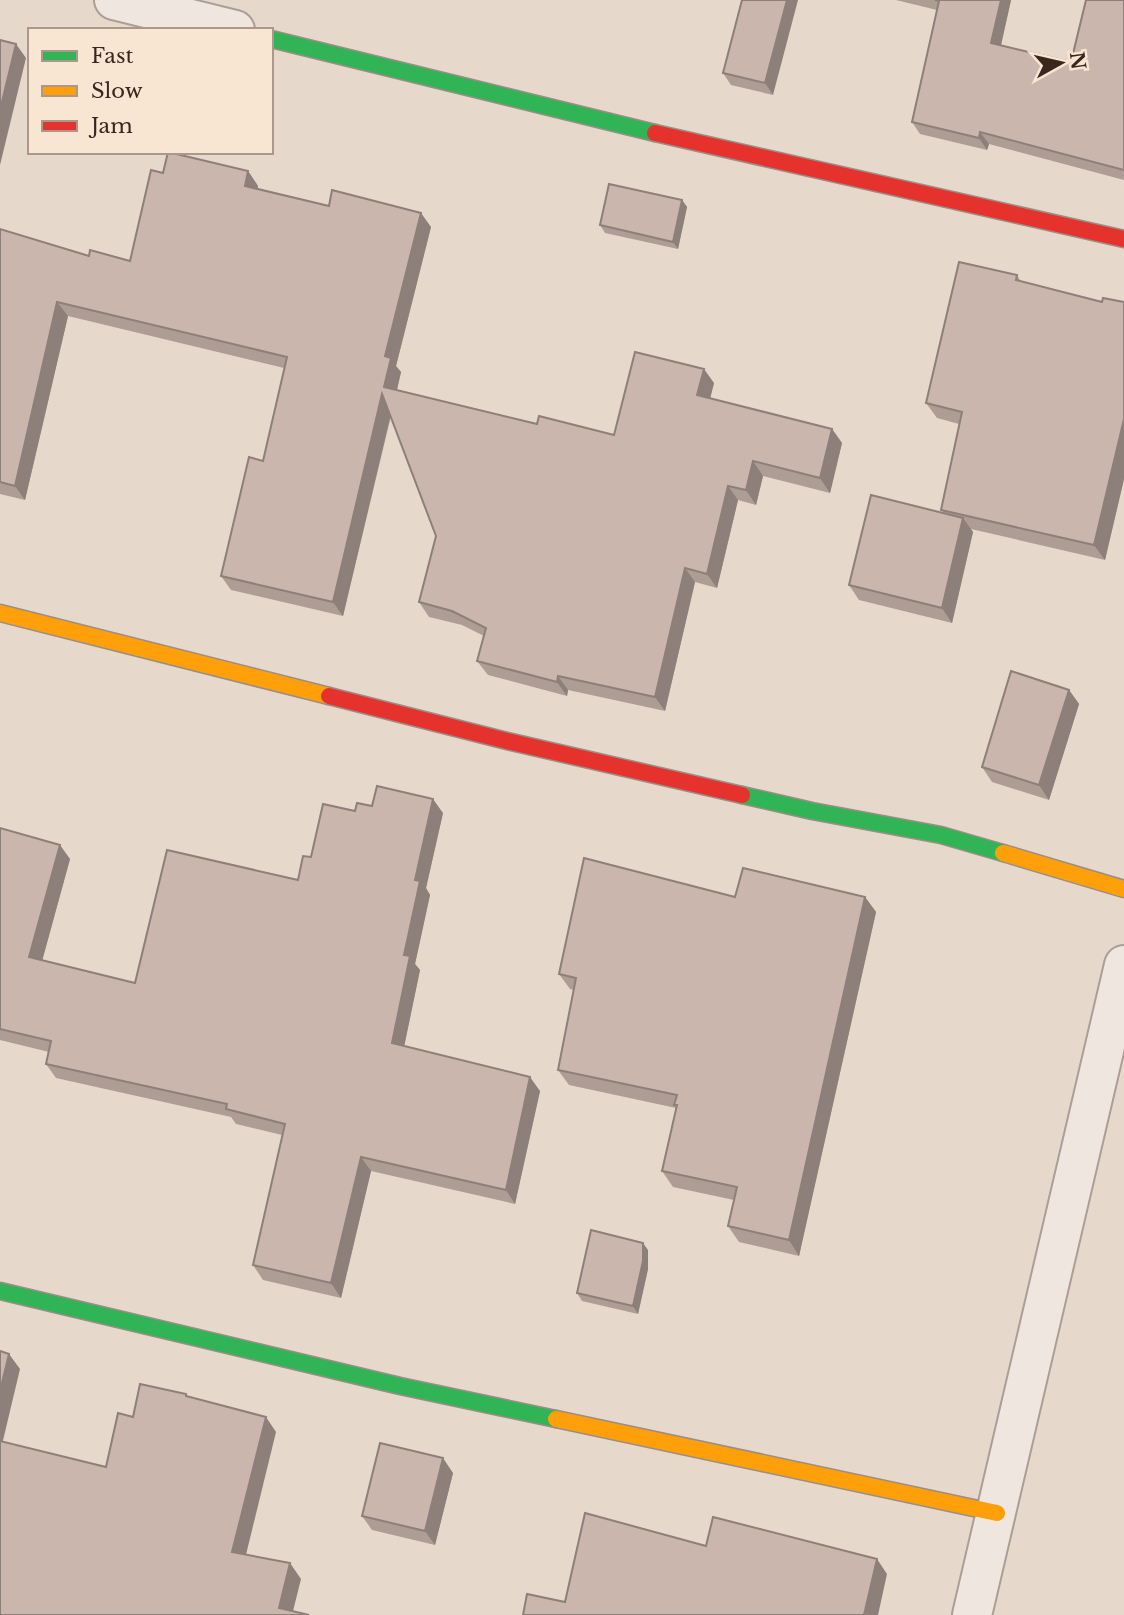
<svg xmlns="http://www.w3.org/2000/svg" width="1124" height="1615" font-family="'Libre Baskerville',serif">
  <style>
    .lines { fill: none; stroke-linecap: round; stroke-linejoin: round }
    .street-casing { stroke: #ab9e96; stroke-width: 42 }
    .fast-casing { stroke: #9b8e86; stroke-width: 19 }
    .slow-casing { stroke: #9b8e86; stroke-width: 19 }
    .jam-casing { stroke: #9b8e86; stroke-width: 19 }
    .street { stroke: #eee6df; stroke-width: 38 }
    .fast { stroke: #30b455; stroke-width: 16 }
    .slow { stroke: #ff9f0a; stroke-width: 16 }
    .jam { stroke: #e5322d; stroke-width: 16 }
    .wall { fill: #ae9d95 }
    .shaded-wall { fill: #8d7f79 }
    .building { fill: #cab6ad; stroke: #8d7f79; stroke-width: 2 }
  </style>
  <rect width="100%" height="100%" fill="#e6d9cc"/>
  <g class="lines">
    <!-- street casing -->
    <g class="street-casing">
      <g id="street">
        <path d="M114,0L235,30"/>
        <path d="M972,1615L1124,965"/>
      </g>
    </g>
    <!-- fast casing -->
    <g class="fast-casing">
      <g id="fast">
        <path d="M271,39L655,133"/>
        <path d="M742,795L812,811L941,835L1003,853"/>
        <path d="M0,1291L400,1386L556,1419"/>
      </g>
    </g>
    <!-- slow casing -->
    <g class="slow-casing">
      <g id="slow">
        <path d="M0,613L329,696"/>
        <path d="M1003,853L1124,889"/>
        <path d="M556,1419L997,1513"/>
      </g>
    </g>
    <!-- jam casing -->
    <g class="jam-casing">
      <g id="jam">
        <path d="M655,133L1124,239"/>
        <path d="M329,696L507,741L742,795"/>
      </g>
    </g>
    <!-- street -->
    <use href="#street" class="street"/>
    <!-- fast -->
    <use href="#fast" class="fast"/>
    <!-- slow -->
    <use href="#slow" class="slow"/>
    <!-- jam -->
    <use href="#jam" class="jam"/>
  </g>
  <!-- wall -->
  <g class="wall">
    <path d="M742,0L773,95L731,85L723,73Z"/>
    <path d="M896,0H1011L1001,45L1071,62L1124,0V180L989,144L987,150L920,134L912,122L937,10Z"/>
    <path d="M248,171L258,186L257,189L329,206L431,227L396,366L401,372L397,390L537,424L614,435L714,383L710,399L832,429L842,443L830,493L763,476L756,505L738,500L717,588L695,582L665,711L568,690L567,696L488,675L477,661L484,636L462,625L429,617L419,602L436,536L391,416L343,616L231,590L221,576L263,461L284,368L68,316L25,500L0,494V229L89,256L130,261L163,173Z"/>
    <path d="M682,200L687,207L678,249L605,233L600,225Z"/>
    <path d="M1017,275L1021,282L1102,302H1124V479L1105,560L971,529L973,532L952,623L859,600L849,585L943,512L941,510L959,424L937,418L926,403Z"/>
    <path d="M1069,690L1079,704L1049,800L992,782L982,767Z"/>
    <path d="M372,806L443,813L426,888L430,895L415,964L420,970L404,1046L540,1091L515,1204L371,1171L341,1298L263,1280L253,1265L282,1135L236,1124L231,1117L56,1078L46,1064L49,1052L0,1040V828L70,859L42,961L135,983L298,880L311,857L355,811Z"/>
    <path d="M735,897H865L876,912L799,1256L739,1242L728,1226L734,1200L673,1187L662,1171L676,1108L569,1085L558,1070L574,990L570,989L559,974Z"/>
    <path d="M648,1250V1269L638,1314L582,1301L577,1293Z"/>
    <path d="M453,1473L435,1545L372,1530L362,1516Z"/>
  </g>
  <!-- shaded-wall -->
  <g class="shaded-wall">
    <path d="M787,0H798L773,95L765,83Z"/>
    <path d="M1001,0H1011L999,54L991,43Z"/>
    <path d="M16,44L26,58L0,165V110Z"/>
    <path d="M980,132L989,144L987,150L979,138Z"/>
    <path d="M248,171L258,186L255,200L245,186Z"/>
    <path d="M682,200L687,207L678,249L673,242Z"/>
    <path d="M421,213L431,227L396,366L401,372L394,402L384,387L385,356Z"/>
    <path d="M57,302L68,316L25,500L15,486Z"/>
    <path d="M704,369L714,383L707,410L697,395Z"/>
    <path d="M382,394L392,409L343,616L333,602Z"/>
    <path d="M1124,419V479L1105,560L1094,545Z"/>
    <path d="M832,429L842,443L830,493L820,478Z"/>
    <path d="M753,461L763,476L756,505L746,490Z"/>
    <path d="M728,486L738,500L717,588L707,574Z"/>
    <path d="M963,518L973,532L952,623L942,608Z"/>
    <path d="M685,568L695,582L665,711L655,697Z"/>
    <path d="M558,676L568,690L567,696L557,682Z"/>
    <path d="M1069,690L1079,704L1049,800L1039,785Z"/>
    <path d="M433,799L443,813L426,888L430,895L415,964L420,970L402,1057L392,1043L415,880Z"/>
    <path d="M60,845L70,859L39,972L29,957Z"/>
    <path d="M865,897L876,912L799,1256L789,1240Z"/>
    <path d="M530,1077L540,1091L515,1204L506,1190Z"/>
    <path d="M361,1157L371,1171L341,1298L331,1283Z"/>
    <path d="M643,1243L648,1250V1269L638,1314L633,1306Z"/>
    <path d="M9,1354L20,1369L0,1453V1391Z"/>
    <path d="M266,1417L276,1432L243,1567L232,1552Z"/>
    <path d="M443,1458L453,1473L435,1545L425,1531Z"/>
    <path d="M877,1559L887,1574L878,1615H864Z"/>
    <path d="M290,1563L301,1579L292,1615L279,1608Z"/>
  </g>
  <!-- building -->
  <g class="building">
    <path d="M742,0H787L765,83L723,73Z"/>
    <path d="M935,0H1001L991,43L1071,62L1086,0H1124V170L980,132L979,138L912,122L939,1Z"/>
    <path d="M0,40L16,44L0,110Z"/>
    <path d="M168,152L248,171L245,186L329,206L332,190L421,213L385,356L391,358L384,387L537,424L539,416L614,435L635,352L704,369L697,395L832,429L820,478L753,461L746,490L728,486L707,574L685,568L655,697L558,676L557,682L477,661L486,628L452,611L419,602L436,536L382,394L333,602L221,576L249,457L263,461L287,357L57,302L15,486L0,482V229L89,256L90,250L130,261L151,170L163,173Z"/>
    <path d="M609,184L682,200L673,242L600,225Z"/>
    <path d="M959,262L1017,275L1016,280L1102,302L1103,298L1124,302V419L1094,545L941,510L962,412L926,403Z"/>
    <path d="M871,495L963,518L942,608L849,585Z"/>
    <path d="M1011,671L1069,690L1039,785L982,767Z"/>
    <path d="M377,786L433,799L415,880L420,881L404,955L410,956L392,1043L530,1077L506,1190L361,1157L331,1283L253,1265L285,1124L226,1109L227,1104L46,1064L51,1041L0,1029V828L60,845L29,957L135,983L167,850L298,880L303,856L311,857L323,804L355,811L357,803L372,806Z"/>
    <path d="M584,858L735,897L743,868L865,897L789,1240L728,1226L737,1187L662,1171L677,1105H674L677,1095L558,1070L576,978L559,974Z"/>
    <path d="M591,1230L643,1243V1261L633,1306L577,1293Z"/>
    <path d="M0,1351L9,1354L0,1391Z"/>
    <path d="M140,1384L186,1394V1396L266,1417L232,1552L290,1563L279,1608L309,1615H0V1441L106,1467L118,1413L133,1417Z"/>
    <path d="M380,1443L443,1458L425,1531L362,1516Z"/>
    <path d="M585,1513L706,1546L713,1517L877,1559L864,1615H523L527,1594L565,1602Z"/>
  </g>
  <!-- legend -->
  <rect x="28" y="28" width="245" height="126" fill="#f8e5d2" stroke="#ac988a" stroke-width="2"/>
  <rect x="42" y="51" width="35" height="10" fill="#30b455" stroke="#ac988a" stroke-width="2"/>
  <text x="91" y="63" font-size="21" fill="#3b251d">Fast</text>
  <rect x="42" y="86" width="35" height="10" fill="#ff9f0a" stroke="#ac988a" stroke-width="2"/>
  <text x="91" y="98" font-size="21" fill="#3b251d">Slow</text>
  <rect x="42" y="121" width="35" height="10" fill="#e5322d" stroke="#ac988a" stroke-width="2"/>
  <text x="91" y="133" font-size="21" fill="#3b251d">Jam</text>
  <!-- north arrow -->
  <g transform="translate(1061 63) rotate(82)" stroke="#f8e5d2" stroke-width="5" paint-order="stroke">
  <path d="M0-5L12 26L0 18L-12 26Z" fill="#3b251d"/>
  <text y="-10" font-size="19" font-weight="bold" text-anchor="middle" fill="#3b251d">N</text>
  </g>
</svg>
